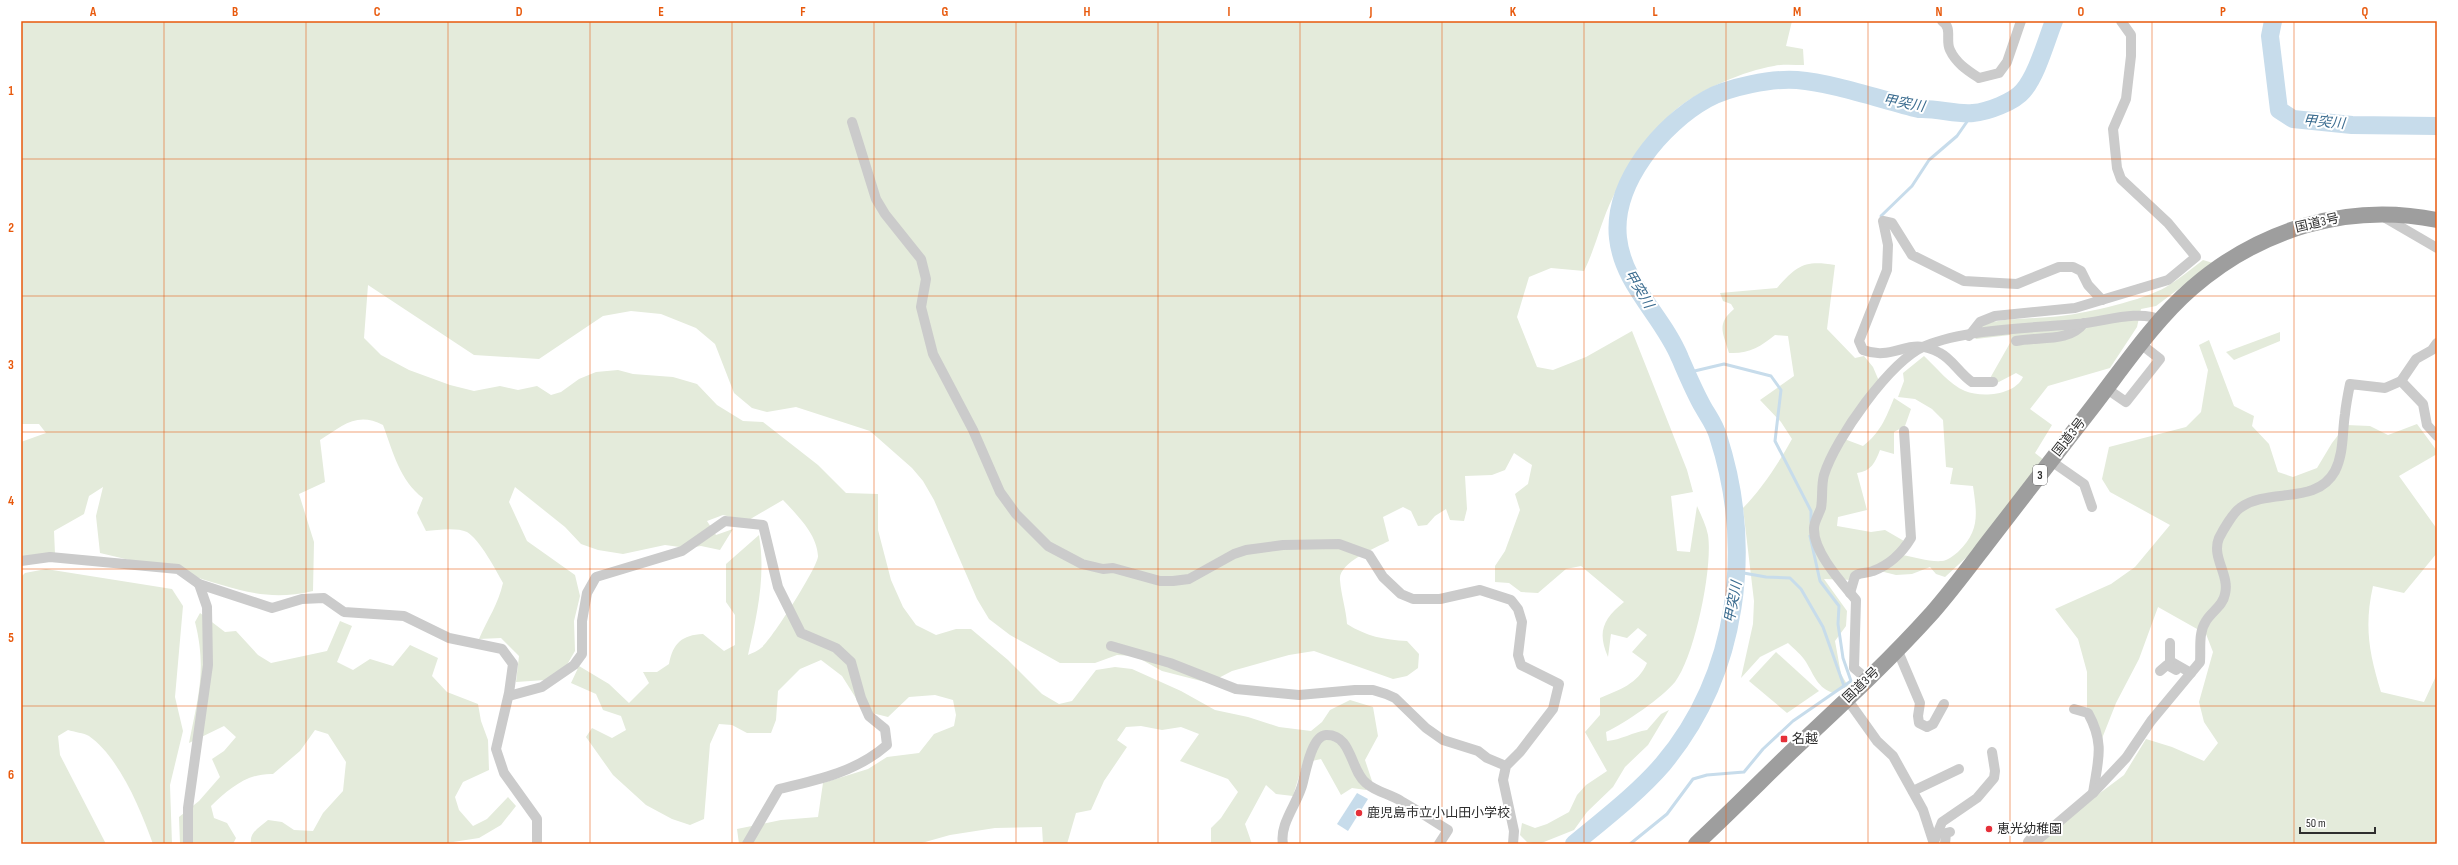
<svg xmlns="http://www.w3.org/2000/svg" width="2458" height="865" font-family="'Sofia Sans Condensed','Noto Sans JP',sans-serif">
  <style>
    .green { fill: #e4ebdb }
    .water { fill: #c7dceb }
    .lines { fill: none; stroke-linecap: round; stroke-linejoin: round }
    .stream { stroke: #c7dceb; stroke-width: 3 }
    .river { stroke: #c7dceb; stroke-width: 18 }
    .minor { stroke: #cbcbcb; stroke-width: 10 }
    .trunk { stroke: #9e9e9e; stroke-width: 16 }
    .grid { fill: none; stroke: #e8590c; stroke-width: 1; stroke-opacity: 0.55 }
    .poi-dot { fill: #e53039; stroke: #fff; stroke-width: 1.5 }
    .labels { text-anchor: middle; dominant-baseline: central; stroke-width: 4; stroke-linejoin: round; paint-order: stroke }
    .shield { fill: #fff; stroke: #6d6d6d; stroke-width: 1 }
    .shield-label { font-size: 12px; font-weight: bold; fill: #2e2e2e }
    .street-label { font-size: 13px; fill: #2e2e2e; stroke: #fff }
    .poi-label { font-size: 13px; fill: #2e2e2e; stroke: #fff; text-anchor: start }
    .water-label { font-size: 14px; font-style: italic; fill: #3c6d90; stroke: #fff }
    .neatline { fill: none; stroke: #e8590c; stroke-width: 1.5 }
    .grid-label { font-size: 13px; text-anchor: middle; font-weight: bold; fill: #e8590c }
  </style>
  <rect width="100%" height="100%" fill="#fff"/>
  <!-- green -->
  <g class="green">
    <path d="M21,21H1792L1786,46L1803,49L1804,65C1794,65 1783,64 1774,66C1744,71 1702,89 1679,107C1655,125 1626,170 1613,197C1601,221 1596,247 1584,271L1551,268L1529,277L1517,317L1537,367L1553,370L1586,357L1632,331L1687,470L1693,492L1671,496L1677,551L1690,552L1697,506C1701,515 1706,525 1708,535C1713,567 1695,656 1675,682C1662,698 1625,723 1606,732L1607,741C1621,740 1633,732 1647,730L1661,714L1669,710L1648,745L1625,767L1613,787L1587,812L1574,830L1539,844L1527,842L1520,835L1522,823L1535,828L1547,824L1569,812L1577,795L1586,785L1607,771L1585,732L1600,715V698C1619,690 1638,684 1647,663L1632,652L1647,635L1638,628L1627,638L1611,634L1608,657C1597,632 1603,619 1624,602L1581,566L1566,569L1538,593L1521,592L1509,583L1495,582V566L1505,551L1520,510L1515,494L1528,484L1532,465L1514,453L1505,470L1492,475L1465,476L1467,509L1464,521L1450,520L1446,509L1435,516L1427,525L1418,526L1411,511L1403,507L1383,517L1389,541C1375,548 1338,563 1340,580C1341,595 1346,609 1347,624C1366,636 1384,640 1407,641L1419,654L1418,668L1407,676L1393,679L1314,651L1289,655L1232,671L1209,683L1162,671L1135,656L1117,655L1095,663H1060L1010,635L989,619L977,599L934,500L923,481L912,468L870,431L796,407L767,412L752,408L734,393L715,344L696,328L661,314L631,311L603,316L539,359L474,355L368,285L364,338L381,355L409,370L450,385L474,391L500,386L518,390L537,386L551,395L561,392L579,379L596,372L618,370L633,374L673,377L697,384L717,405L743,421L763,422L818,465L846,493L878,494V530L891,580L903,607L916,625L936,635L956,629H971L1008,660L1042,694L1059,704L1072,701L1096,670L1115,667L1132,669L1181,691L1215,710L1248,717L1279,727L1311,731L1322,722L1330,710L1350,700L1373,707L1378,736L1365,760L1372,781L1366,790L1352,788L1341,795L1321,759L1303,763L1293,796L1276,794L1266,785L1245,824L1252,844H1211V828L1221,818L1238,792L1228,779L1180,761L1199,734L1181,727L1162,730L1141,726L1126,727L1117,740L1127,747L1104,781L1091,810L1076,813L1067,844H1043L1042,827L995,828L950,835L918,844H739L737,829L781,820L818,817L823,783L868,769L887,757L919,753L934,734L954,726L956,715L953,700L935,695L909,697L888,717L864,711L842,676L821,660L800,669L778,691L776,720L771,733H747L732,725L719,724L710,744L704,819L690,825L672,819L646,805L613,775L586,737L592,728L612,738L626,730L621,716L603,710L596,694L571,683L579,666L609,684L629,703L649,683L643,672H657L669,664C673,643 682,635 703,634L724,651L735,645V615L726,602V564L759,535C766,576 757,615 748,655C752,653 758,651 761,648C771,641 819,565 818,556C817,534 797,515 783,500L747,521L723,515L707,521L716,535L733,529L720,550L701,546L687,548L665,545L623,554L598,550L581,544L565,527L515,487L509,502L527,541L575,575L580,596L574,621L575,651L564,670L545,680L516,682L519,656L501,638L479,639C488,618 498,605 503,583C496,570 480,540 467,532C456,527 437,530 426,531L417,513L423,498C400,481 393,452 383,425C357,411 342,426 320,440L325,482L299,494L314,542L313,591C263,603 232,587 185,574C157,566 128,560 100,553L96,516L103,487L89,496L84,514L54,531L55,554L21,561V442L46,433L39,424H21Z"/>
    <path d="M2203,260L2213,263L2156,306L2141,309L2137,327L2110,368L2048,386L2030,409L2052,425L2035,453L2044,460L1970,554L1945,577L1936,574L1930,567L1912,574L1896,575L1880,571L1853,580L1824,579L1847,611L1846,626L1835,641L1841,674L1848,686L1834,693C1818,689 1814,675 1806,662C1802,655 1794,649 1788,643L1760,657L1741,678L1753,624L1754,601L1743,508C1761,490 1780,461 1792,439L1781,422L1760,400L1794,376L1788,336L1775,335C1760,347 1749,354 1729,353C1723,333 1716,324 1734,309L1731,304L1723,301L1720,293L1777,288C1797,265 1805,260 1835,265L1827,329L1855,358L1864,356L1873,367L1879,381L1839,434L1847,440L1863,446C1880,433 1886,418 1894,398L1911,409L1905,426L1894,432V454L1880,450C1875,463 1871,471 1857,473L1867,510L1838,517L1837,526L1871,532L1885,530L1904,541L1902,555C1915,557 1929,562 1942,561C1947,561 1954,555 1958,552C1980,531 1977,514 1973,486L1950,484L1953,468L1946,467L1943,420L1932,409L1915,399L1898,397L1904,381L1903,373L1924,356C1936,367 1950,385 1965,391C1982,398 2015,395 2023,377L2016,373L1995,384L1989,380L2010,343V335L1976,339L1969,330C1998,316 2029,320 2061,316C2087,313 2144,300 2166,287C2179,279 2191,269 2203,260Z"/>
    <path d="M2280,332V341L2234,360L2226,352Z"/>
    <path d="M2209,340L2234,406L2254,416L2252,426L2269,444L2278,472L2293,477L2317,468L2332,443L2346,425L2370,426L2388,435L2417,424L2437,451V454L2399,476L2437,529V553L2404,593L2373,586C2364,626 2369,653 2381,692L2424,702L2437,674V844H2041L2068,817L2124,775L2146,739L2172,747L2204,761L2218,743L2204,722L2199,702L2213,652L2206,634L2158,607L2139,659L2116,703L2099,746L2087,717V672L2078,639L2055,609L2111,584L2135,567L2170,525L2110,492L2102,479L2109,447L2186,427L2201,412L2208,370L2199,345Z"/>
    <path d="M46,569L172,589L183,606L175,697L183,731L170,785L172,844H153C141,810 119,757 89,736C84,733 74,732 68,730L58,736L60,755L106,844H26L21,839V577L25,573Z"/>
    <path d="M200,613L225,632L236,631L258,655L271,663L327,651L340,621L352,626L337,662L353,670L370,659L393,666L410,645L438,658L432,676L447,692L478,704L481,721L488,740L489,770L463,782L455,797L459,810L473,826L487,819L508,797L516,806L501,825L479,838L440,844H251C249,832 260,827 268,820L282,822L294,830L313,831L323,813L343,791L346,762L328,734L315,730L300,751L273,774C247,773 229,789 211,806L214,818L227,823L236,838L233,844H180L179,817L199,801L220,777L212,759L224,751L236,737L224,726L189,743C198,697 207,669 195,622Z"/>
    <path d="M1776,652L1819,691L1787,713L1749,681Z"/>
  </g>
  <!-- water -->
  <path class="water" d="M1357,793L1368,799L1348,831L1337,824Z"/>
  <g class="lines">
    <!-- stream -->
    <g class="stream">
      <path d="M1881,216L1912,186L1929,160L1957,136L1973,113"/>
      <path d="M1686,373L1724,364L1771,376L1781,390L1775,441L1811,511V522"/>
      <path d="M1738,572L1766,577L1790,578L1801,589L1823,627L1844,686"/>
      <path d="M1630,844L1667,814L1693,779L1707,775L1744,772L1763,749L1793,721L1851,681L1843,658L1838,624L1839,606L1820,581L1810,536"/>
    </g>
    <!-- river -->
    <g class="river">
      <path d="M2273,21L2270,36L2279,110L2293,119L2352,125L2437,126"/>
      <path d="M1574,844C1604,819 1637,794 1663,764C1739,673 1754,547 1718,436C1715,425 1708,416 1703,407C1694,391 1687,374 1680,358C1663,316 1623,285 1618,238C1612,183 1662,124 1707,99C1728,87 1773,78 1797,80C1834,83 1882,100 1919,109C1937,108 1958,115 1973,113C1987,112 2014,102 2023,91C2037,75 2046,41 2054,21"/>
    </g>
    <!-- minor -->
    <g class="minor">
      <path d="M1942,21C1953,28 1945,40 1950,50C1956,63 1967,70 1979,78L1999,73L2007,62L2021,21"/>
      <path d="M852,122L876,199L885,214L921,259L926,279L921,307L933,354L973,430L1000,492L1016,514L1048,546L1082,564L1103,569L1113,568L1160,581H1173L1189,579L1234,554L1246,550L1283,545L1339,544L1369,555L1383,577L1401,594L1413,599H1440L1480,590L1511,600L1518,609L1522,622L1518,655L1521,665L1559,684L1553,709L1520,752L1506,766L1503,780L1514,831L1513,844"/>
      <path d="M2382,216L2437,248"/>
      <path d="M1969,336L1980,322L1995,316L2075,308L2168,280L2196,257L2168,223L2121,179L2117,168L2113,129L2126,99L2131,56V35L2121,21"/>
      <path d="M2016,341C2038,336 2069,343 2084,323"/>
      <path d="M2401,381L2423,404L2427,425L2437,436"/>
      <path d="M1993,382H1972C1960,374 1952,359 1940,353C1908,335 1895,362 1863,350L1859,341L1887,270L1888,245L1883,221L1892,223L1912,255L1964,281L2017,284L2059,267H2073L2081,271L2088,285L2102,300"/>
      <path d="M2107,389L2126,402L2160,359L2142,345"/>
      <path d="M2051,461L2084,484L2092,507"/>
      <path d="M21,561L50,557L178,569L199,584L272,608L302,599L324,598L344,612L404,616L449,638L502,649L513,664L509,693L496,749L504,773L537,819V844"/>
      <path d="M1850,593L1855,576C1862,571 1866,574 1873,571C1889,565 1902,553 1911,538L1904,431"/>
      <path d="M2170,643V661L2191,673"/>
      <path d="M1111,646L1170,663L1236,689L1299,695L1355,690H1373L1386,694L1395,698L1426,728L1443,740L1478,751L1487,758L1506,766"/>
      <path d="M1897,649L1920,703L1918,716L1919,723L1927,727L1933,724L1944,704"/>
      <path d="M2160,671L2167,665L2176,670"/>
      <path d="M1868,680L1854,668L1856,600C1842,583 1813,552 1814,528C1814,522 1819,514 1821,508C1823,497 1821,486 1824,475C1835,439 1890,361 1925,346C1965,329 2033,328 2077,324C2104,322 2137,309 2162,320"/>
      <path d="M509,696L542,687L574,665L582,654V621L587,593L596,577L682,551L725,521L763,525L778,587L801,633L836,648L851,662L861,698L869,716L885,729L887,745C856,772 818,780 779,789L747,844"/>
      <path d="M1847,699L1877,741L1893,756L1923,810L1934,844"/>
      <path d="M2074,709L2088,713C2105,744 2098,760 2093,793"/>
      <path d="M1913,791L1959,769"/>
      <path d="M1934,842L1942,822L1977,798L1994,778L1995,771L1992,752"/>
      <path d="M2028,842L2041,826"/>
      <path d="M188,844V808L208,665L207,607L199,584"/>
      <path d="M1283,844C1279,823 1299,802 1303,782C1306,770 1312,736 1326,735C1352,734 1350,770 1366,783C1376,792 1390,794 1401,801C1417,810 1432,820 1448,830L1439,844"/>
      <path d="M1945,844L1946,833L1950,832"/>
      <path d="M2033,844L2093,793L2126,758L2151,721L2200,662C2201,648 2198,633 2206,621C2212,611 2223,606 2225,594C2230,575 2211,557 2219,538C2223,530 2233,513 2240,508C2268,487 2316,506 2335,471C2344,453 2342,433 2345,414C2346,404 2348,394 2350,384L2385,388L2401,381L2416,359L2432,350L2437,343"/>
    </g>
    <!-- trunk -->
    <path class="trunk" d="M1696,844C1728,814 1759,783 1791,752C1839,707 1888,662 1932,613C1953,589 1972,563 1992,537C2026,493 2060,449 2094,405C2124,366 2155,320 2192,288C2260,229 2348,202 2437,220"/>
  </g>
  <!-- grid -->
  <path class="grid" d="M164,21V844M306,21V844M448,21V844M590,21V844M732,21V844M874,21V844M1016,21V844M1158,21V844M1300,21V844M1442,21V844M1584,21V844M1726,21V844M1868,21V844M2010,21V844M2152,21V844M2294,21V844M21,159H2437M21,296H2437M21,432H2437M21,569H2437M21,706H2437"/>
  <!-- markers -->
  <g class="poi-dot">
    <rect x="1780" y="735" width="8" height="8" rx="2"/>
    <circle cx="1359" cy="813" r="4"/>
    <circle cx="1989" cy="829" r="4"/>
  </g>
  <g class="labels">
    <!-- shield labels -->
    <rect class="shield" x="2033" y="465" width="14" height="20" rx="3"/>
    <g class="shield-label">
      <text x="2040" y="475">3</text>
    </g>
    <!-- street labels -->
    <g class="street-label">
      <text transform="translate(2317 223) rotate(-13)">国道3号</text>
      <text transform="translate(2069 437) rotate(-52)">国道3号</text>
      <text transform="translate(1861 685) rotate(-44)">国道3号</text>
    </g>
    <!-- poi labels -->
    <g class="poi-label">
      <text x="1792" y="739">名越</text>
      <text x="1367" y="813">鹿児島市立小山田小学校</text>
      <text x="1997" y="829">恵光幼稚園</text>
    </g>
    <!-- water labels -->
    <g class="water-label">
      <text transform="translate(1904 103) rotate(10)">甲突川</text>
      <text transform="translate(2324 122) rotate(5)">甲突川</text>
      <text transform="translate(1639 289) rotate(59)">甲突川</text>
      <text transform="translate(1733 602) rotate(-80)">甲突川</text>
    </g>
  </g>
  <!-- border -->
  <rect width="2458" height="865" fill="none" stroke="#ffffff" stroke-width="44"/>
  <!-- scale -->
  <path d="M2300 827v6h75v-6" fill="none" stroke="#2e2e2e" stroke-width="2"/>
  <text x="2306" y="827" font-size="12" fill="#2e2e2e" stroke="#ffffff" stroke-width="3" paint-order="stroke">50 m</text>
  <rect x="22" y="22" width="2414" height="821" class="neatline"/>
  <g class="grid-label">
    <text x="93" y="16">A</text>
    <text x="235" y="16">B</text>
    <text x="377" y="16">C</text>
    <text x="519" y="16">D</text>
    <text x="661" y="16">E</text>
    <text x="803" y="16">F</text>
    <text x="945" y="16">G</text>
    <text x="1087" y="16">H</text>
    <text x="1229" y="16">I</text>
    <text x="1371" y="16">J</text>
    <text x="1513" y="16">K</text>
    <text x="1655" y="16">L</text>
    <text x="1797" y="16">M</text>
    <text x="1939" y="16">N</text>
    <text x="2081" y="16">O</text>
    <text x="2223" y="16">P</text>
    <text x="2365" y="16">Q</text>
    <text x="11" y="95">1</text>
    <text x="11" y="232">2</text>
    <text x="11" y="369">3</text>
    <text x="11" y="505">4</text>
    <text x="11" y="642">5</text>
    <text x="11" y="779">6</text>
  </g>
</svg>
